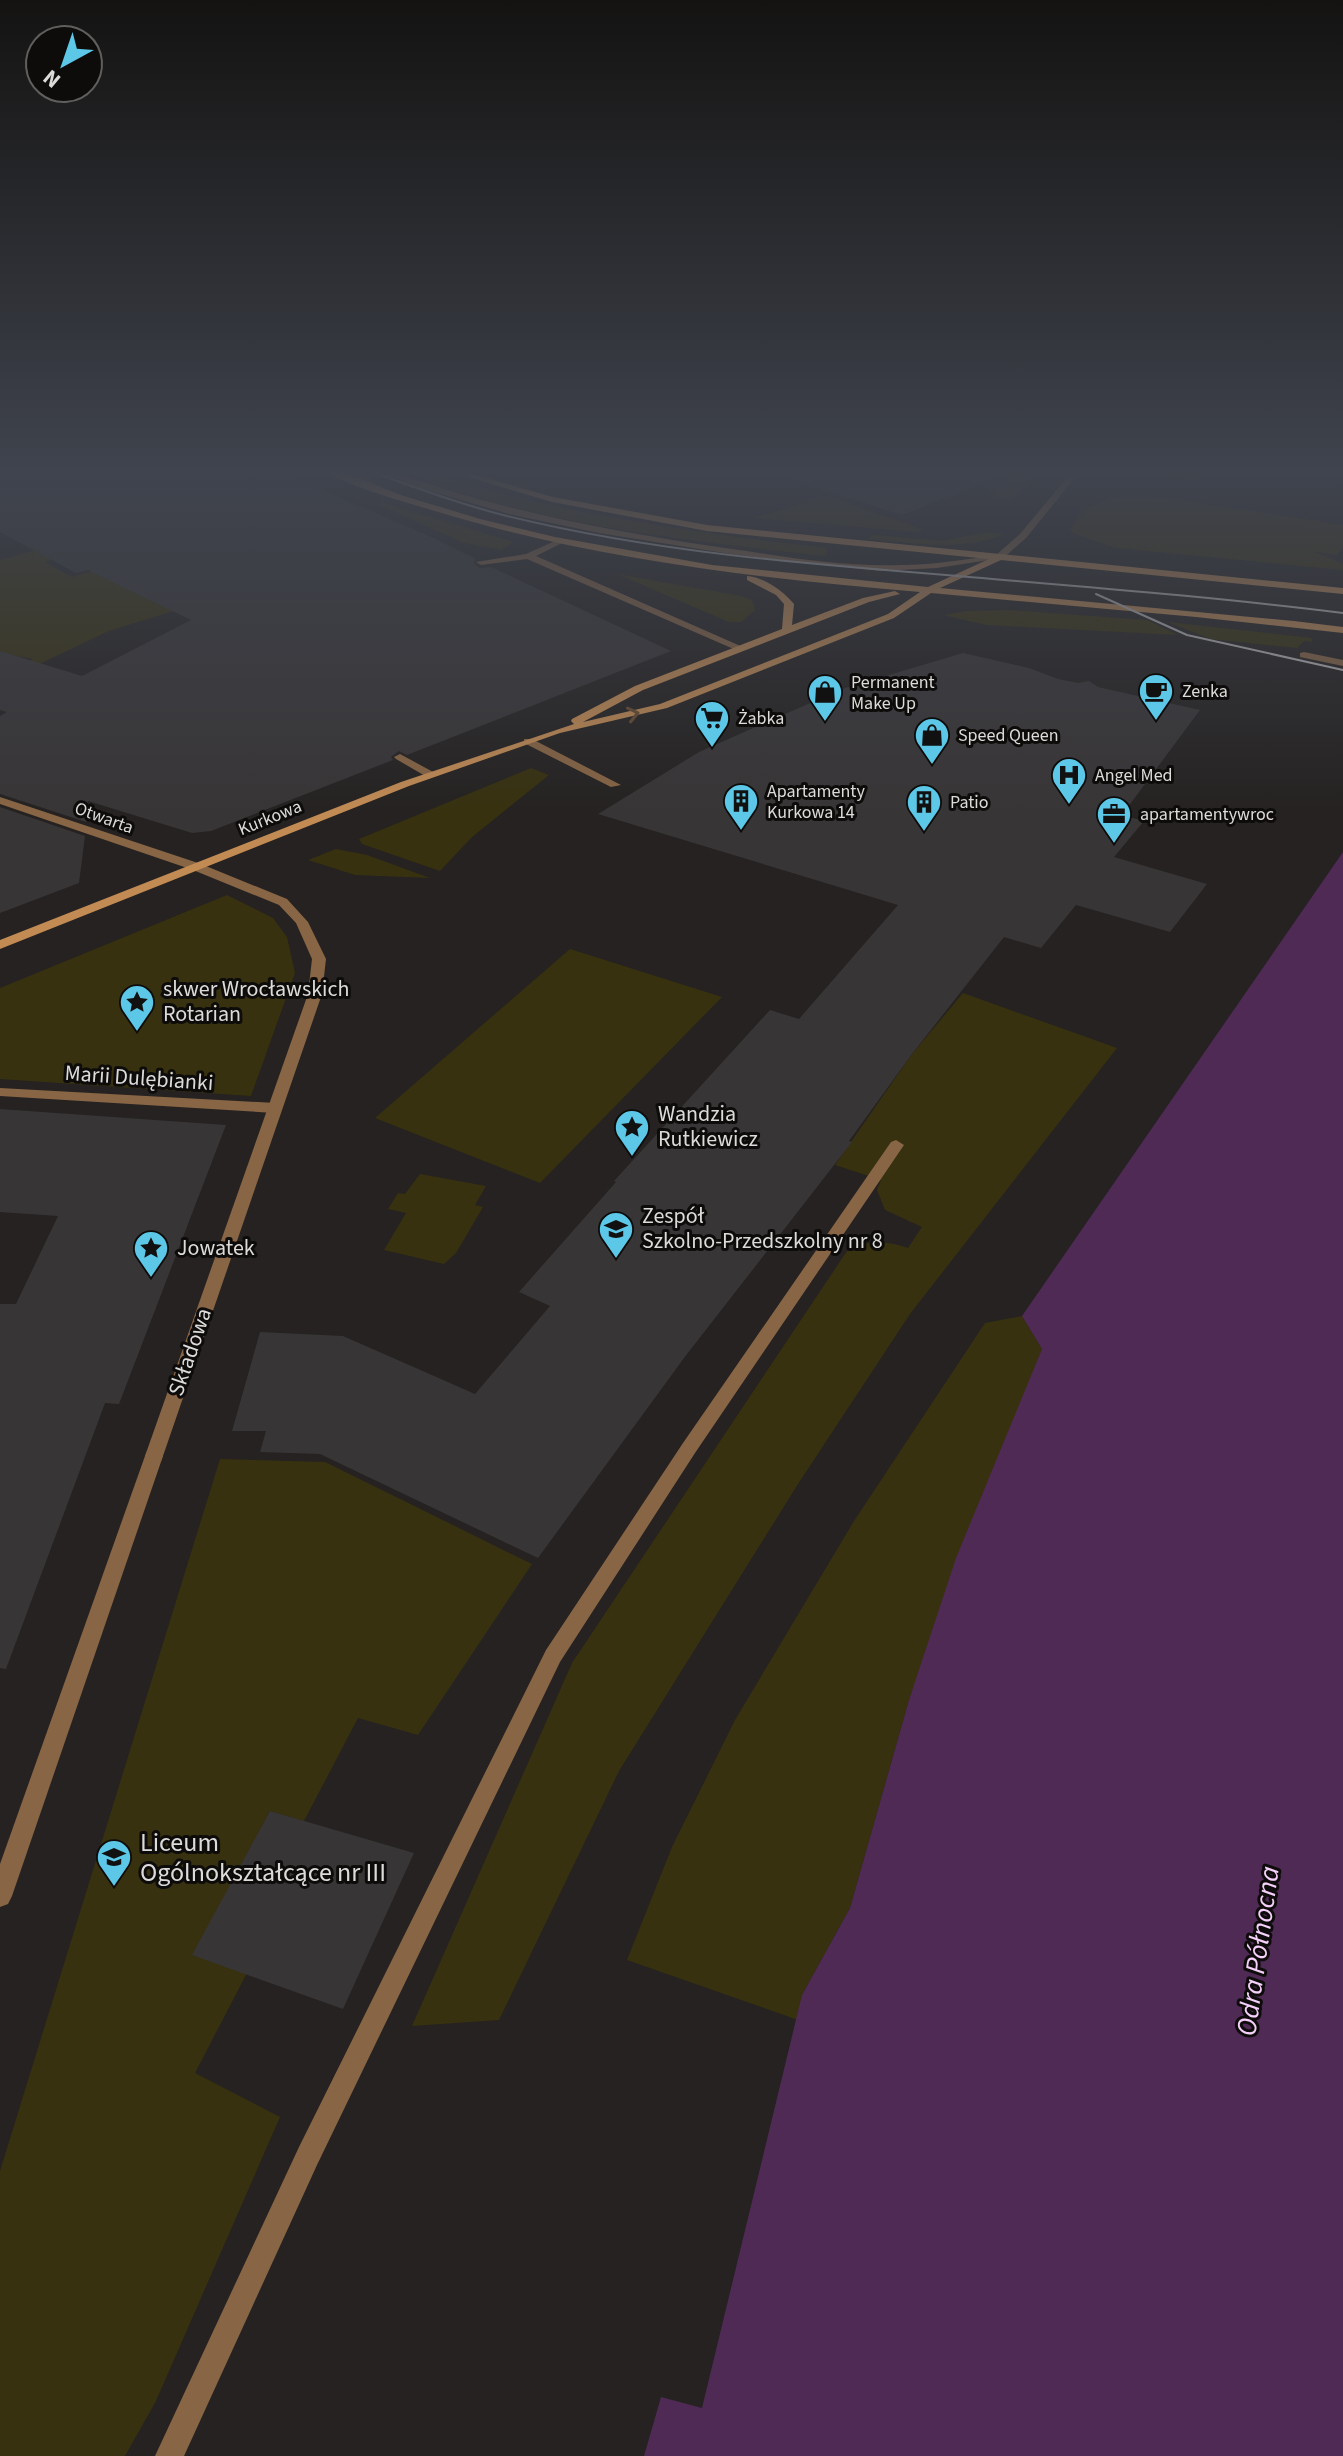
<svg xmlns="http://www.w3.org/2000/svg" width="1343" height="2456" font-family="'Source Sans 3',sans-serif">
  <style>
    .green { fill: #37310f }
    .water { fill: #4f2a55 }
    .building { fill: #383536 }
    .lines { fill: none; stroke-linecap: round; stroke-linejoin: round }
    .lane { fill: #886544; fill-rule: evenodd }
    .street { fill: #886544; fill-rule: evenodd }
    .secondary { fill: #c28b54; fill-rule: evenodd }
    .tram { stroke: #bbb9b8; stroke-width: 2 }
    .oneway { stroke: #684c30 }
    .labels { text-anchor: middle; dominant-baseline: central; stroke-width: 6; stroke-linejoin: round; paint-order: stroke }
    .far-poi-label { font-size: 18px; fill: #dddbda; stroke: #0d0c0b; text-anchor: start }
    .far-street-label { font-size: 18px; fill: #dddbda; stroke: #0d0c0b }
    .poi-label { font-size: 22px; fill: #dddbda; stroke: #0d0c0b; text-anchor: start }
    .street-label { font-size: 22px; fill: #dddbda; stroke: #0d0c0b }
    .near-poi-label { font-size: 26px; fill: #dddbda; stroke: #0d0c0b; text-anchor: start }
    .near-water-label { font-size: 28px; font-style: italic; fill: #f5d0fa; stroke: #0d0c0b }
  </style>
  <rect width="100%" height="100%" fill="#252221"/>
  <!-- green -->
  <g class="green">
    <path d="M396,469H415C549,512 688,532 827,548L825,556C682,540 530,524 396,469Z"/>
    <path d="M1019,469H1044L1011,500L987,493L1008,483L1009,473Z"/>
    <path d="M1125,469H1230C1214,490 1148,477 1125,469Z"/>
    <path d="M827,496L924,530L917,532L754,518Z"/>
    <path d="M1116,497L1167,498L1343,525V546L1337,555L1312,551L1343,564V570L1116,548L1073,533L1070,529L1084,509Z"/>
    <path d="M381,502L513,542L502,550L464,543L379,505Z"/>
    <path d="M987,532L1005,534C962,552 913,543 867,539L874,535L942,541Z"/>
    <path d="M90,535L106,544L44,562L72,577L152,554L209,600L109,631L33,667L14,669L33,659L0,653V560Z"/>
    <path d="M617,574L741,596L752,600L755,610L741,622H729Z"/>
    <path d="M1009,610L1147,620L1178,635L986,625L944,615L966,611Z"/>
    <path d="M1167,622L1312,638V642L1304,641L1297,648L1211,639Z"/>
    <path d="M531,768L549,775L472,837L440,871L362,844L359,839Z"/>
    <path d="M336,849L367,855L430,878L355,875L308,860Z"/>
    <path d="M227,895L273,918L287,937L295,973L251,1096L0,1079V988Z"/>
    <path d="M570,949L722,997L540,1183L375,1118Z"/>
    <path d="M963,993L1117,1048L910,1314L798,1484L619,1771L499,2020L412,2026L572,1663L847,1251C868,1239 886,1241 908,1248L922,1227L885,1210L877,1190L881,1180L835,1165L912,1054Z"/>
    <path d="M420,1174L486,1186L475,1205L483,1207L456,1253L444,1264L384,1250L406,1213L388,1209L398,1193L405,1194Z"/>
    <path d="M1022,1316L1042,1349L909,1700L850,1908L802,1995L798,2020L627,1960L672,1847L735,1720L854,1521L985,1323Z"/>
    <path d="M220,1459L325,1462L532,1564L418,1735L358,1718L304,1821L270,1811L193,1955L247,1973L195,2073L280,2117L156,2401L125,2456H0V2171Z"/>
  </g>
  <!-- water -->
  <path class="water" d="M1343,852V2456H644L661,2397L702,2408L802,1995L850,1908L909,1700L956,1558L1042,1349L1022,1316Z"/>
  <!-- building -->
  <g class="building">
    <path d="M0,469H274L431,537L476,559L473,563L479,568L491,567L671,651L407,755L399,751L391,757L393,760L211,831L192,833L88,801L86,822L0,794V716L7,712L0,710V651L82,676L191,620L88,570L76,573L0,532Z"/>
    <path d="M790,469H1011V472L902,515L789,479Z"/>
    <path d="M963,653L1029,668L1058,679L1078,683L1089,681L1098,687L1200,710L1122,815L1144,821L1114,857L1207,884L1170,932L1076,905L1041,948L1004,937L912,1054L849,1141L852,1142L684,1358L538,1558L320,1454L260,1452L266,1431H232L260,1332L343,1336L475,1394L550,1306L519,1292L616,1182L614,1181L770,1010L799,1019L898,905L598,814L699,752L842,689Z"/>
    <path d="M0,807L85,836L79,883L0,913Z"/>
    <path d="M0,1109L226,1125L119,1404L105,1403L6,1669L0,1668V1304H16L58,1216L0,1212Z"/>
    <path d="M270,1811L414,1853L343,2009L192,1955Z"/>
  </g>
  <g class="lines">
    <!-- lane -->
    <g class="lane">
      <path d="M345,469H354L383,490L376,492Z"/>
      <path d="M372,469H384C497,510 613,532 732,549C788,557 845,567 901,565C934,565 966,559 998,555L1002,558L937,568L881,571L737,555L599,533L509,514L417,487Z"/>
      <path d="M555,541L562,543L536,556L745,648L736,650L527,559L481,565L476,562L526,554Z"/>
      <path d="M1304,652L1343,660V666L1300,657V653Z"/>
      <path d="M524,739H532L621,785L611,787L524,743Z"/>
      <path d="M400,754L435,773L437,775L427,777L396,759L394,757Z"/>
      <path d="M0,1088L275,1103L282,1108L275,1113L0,1096Z"/>
      <path d="M896,1140L904,1145L695,1453L560,1662L317,2165L184,2456H155L299,2147L546,1650L683,1443L891,1142Z"/>
      <path d="M154,1449L161,1451L163,1456L12,1896L8,1904L0,1907V1864L145,1456L147,1451Z"/>
    </g>
    <!-- street -->
    <g class="street">
      <path d="M1074,469H1082L1026,538L1001,560H995V556L1020,534Z"/>
      <path d="M0,797L201,864L287,899L308,922L326,959L322,994L163,1456L161,1461L154,1463L147,1461L145,1456L308,994L312,959L296,923L279,905L193,870L0,804Z"/>
    </g>
    <!-- secondary -->
    <path class="secondary" d="M321,469H333L404,496L480,519L555,537L712,565L928,587L989,559L707,531L552,502L441,469H454L553,497L707,525L1343,588V594L1001,560L940,588L1294,621L1343,627V633L1196,617L931,593L894,618L667,708L560,733L409,786L0,949V940L401,782L574,724L571,721L572,719L635,686L782,629L784,604L776,595L747,580V576C764,577 783,591 794,604L792,625L863,598L895,591L900,594L869,602L643,690L583,722L660,704L888,614L920,592C756,578 592,559 435,511C401,501 350,487 321,469Z"/>
    <!-- tram -->
    <g class="tram">
      <path d="M365,469C410,486 456,503 503,515C652,552 805,564 958,576C1086,587 1215,597 1343,613"/>
      <path d="M1096,594L1187,635L1343,670"/>
    </g>
  </g>
  <!-- one-way arrows -->
  <defs><path id="oneway-chevron" d="M-2-3.5L2.5 0L-2 3.5" fill="none" stroke-width="1.6" stroke-linecap="round" stroke-linejoin="round" transform="scale(2)"/></defs>
  <use class="oneway" href="#oneway-chevron" transform="translate(633 714) rotate(-13)"/>
  <!-- sky -->
  <linearGradient id="sky" x2="0" y2="1"><stop stop-color="#141312"/><stop offset="0.58" stop-color="#40444e"/><stop offset="1" stop-color="#40444e" stop-opacity="0"/></linearGradient>
  <rect width="1343" height="813" fill="url(#sky)"/>
  <!-- icons -->
  <defs>
    <g id="cafe-pin" transform="scale(1.8)"><path d="M0 17L-7.5 6A9.5 9.5 0 1 1 7.5 6Z" fill="#5cc7e7" stroke="#0d0c0b"/><path d="M-5.5-4.5H6V0H3Q3 3.5 0 3.5H-2.5Q-5.5 3.5-5.5 0ZM3-3.2v2h1.7v-2ZM-6 4.5H4V6H-6Z" fill="#111"/></g>
    <g id="shop-pin" transform="scale(1.8)"><path d="M0 17L-7.5 6A9.5 9.5 0 1 1 7.5 6Z" fill="#5cc7e7" stroke="#0d0c0b"/><path d="M-5-2.5h2.3a2.7 3.5 0 0 1 5.4 0H5L5.5 6h-11ZM-1.5-2.5h3a1.5 2.3 0 0 0-3 0Z" fill="#111"/></g>
    <g id="supermarket-pin" transform="scale(1.8)"><path d="M0 17L-7.5 6A9.5 9.5 0 1 1 7.5 6Z" fill="#5cc7e7" stroke="#0d0c0b"/><path d="M-6-5.5h2.5l.6 2H6L4.5 2H-2.5L-4.4-4H-6ZM-1.5 3.2a1.3 1.3 0 1 0 .1 0ZM3 3.2a1.3 1.3 0 1 0 .1 0Z" fill="#111"/></g>
    <g id="hospital-pin" transform="scale(1.8)"><path d="M0 17L-7.5 6A9.5 9.5 0 1 1 7.5 6Z" fill="#5cc7e7" stroke="#0d0c0b"/><path d="M-5-5h3v3.5h4V-5h3V5h-3V1.5h-4V5h-3Z" fill="#111"/></g>
    <g id="building-pin" transform="scale(1.8)"><path d="M0 17L-7.5 6A9.5 9.5 0 1 1 7.5 6Z" fill="#5cc7e7" stroke="#0d0c0b"/><path d="M-4-6H4V6H1V3H-1V6H-4ZM-2.5-4.3h1.7v1.8h-1.7ZM.8-4.3h1.7v1.8H.8ZM-2.5-1h1.7V.8h-1.7ZM.8-1h1.7V.8H.8Z" fill="#111"/></g>
    <g id="office-pin" transform="scale(1.8)"><path d="M0 17L-7.5 6A9.5 9.5 0 1 1 7.5 6Z" fill="#5cc7e7" stroke="#0d0c0b"/><path d="M-6-3h4V-5.5h4V-3h4V5H-6ZM-1-4.5V-3h2v-1.5ZM-6 0V1H6V0Z" fill="#111"/></g>
    <g id="sight-pin" transform="scale(1.8)"><path d="M0 17L-7.5 6A9.5 9.5 0 1 1 7.5 6Z" fill="#5cc7e7" stroke="#0d0c0b"/><path d="M0-6L1.8-2.2L6-1.7L2.9 1.2L3.7 5.4L0 3.3L-3.7 5.4L-2.9 1.2L-6-1.7L-1.8-2.2Z" fill="#111"/></g>
    <g id="school-pin" transform="scale(1.8)"><path d="M0 17L-7.5 6A9.5 9.5 0 1 1 7.5 6Z" fill="#5cc7e7" stroke="#0d0c0b"/><path d="M0-5L7-2L0 1L-7-2ZM-4 1L0 2.5L4 1V4Q0 6-4 4Z" fill="#111"/></g>
  </defs>
  <g fill-rule="evenodd">
    <use href="#cafe-pin" x="1156" y="691"/>
    <use href="#shop-pin" x="825" y="692"/>
    <use href="#supermarket-pin" x="712" y="718"/>
    <use href="#shop-pin" x="932" y="735"/>
    <use href="#hospital-pin" x="1069" y="775"/>
    <use href="#building-pin" x="741" y="801"/>
    <use href="#building-pin" x="924" y="802"/>
    <use href="#office-pin" x="1114" y="814"/>
    <use href="#sight-pin" x="137" y="1002"/>
    <use href="#sight-pin" x="632" y="1127"/>
    <use href="#school-pin" x="616" y="1229"/>
    <use href="#sight-pin" x="151" y="1248"/>
    <use href="#school-pin" x="114" y="1857"/>
  </g>
  <g class="labels">
    <!-- far-poi labels -->
    <g class="far-poi-label">
      <text x="851" y="682">Permanent<tspan x="851" dy="21">Make Up</tspan></text>
      <text x="1182" y="691">Zenka</text>
      <text x="738" y="718">Żabka</text>
      <text x="958" y="735">Speed Queen</text>
      <text x="1095" y="775">Angel Med</text>
      <text x="767" y="791">Apartamenty<tspan x="767" dy="21">Kurkowa 14</tspan></text>
      <text x="950" y="802">Patio</text>
      <text x="1140" y="814">apartamentywroc</text>
    </g>
    <!-- far-street labels -->
    <g class="far-street-label">
      <text transform="translate(104 818) rotate(20)">Otwarta</text>
      <text transform="translate(270 818) rotate(-22)">Kurkowa</text>
    </g>
    <!-- poi labels -->
    <g class="poi-label">
      <text x="163" y="989">skwer Wrocławskich<tspan x="163" dy="25">Rotarian</tspan></text>
      <text x="658" y="1114">Wandzia<tspan x="658" dy="25">Rutkiewicz</tspan></text>
      <text x="642" y="1216">Zespół<tspan x="642" dy="25">Szkolno-Przedszkolny nr 8</tspan></text>
      <text x="177" y="1248">Jowatek</text>
    </g>
    <!-- street labels -->
    <g class="street-label">
      <text transform="translate(139 1078) rotate(4)">Marii Dulębianki</text>
      <text transform="translate(190 1352) rotate(-71)">Składowa</text>
    </g>
    <!-- near-poi labels -->
    <g class="near-poi-label">
      <text x="140" y="1842">Liceum<tspan x="140" dy="30">Ogólnokształcące nr III</tspan></text>
    </g>
    <!-- near-water labels -->
    <g class="near-water-label">
      <text transform="translate(1258 1951) rotate(-82)">Odra Północna</text>
    </g>
  </g>
  <!-- north arrow -->
  <g transform="translate(64 64) rotate(220)"><circle r="38" fill="#0d0c0b" stroke="#605f5e" stroke-width="2"/>
  <path d="M0-6L14 30L0 20L-14 30Z" fill="#5cc7e7"/>
  <text y="-12" font-size="22" font-weight="bold" text-anchor="middle" fill="#dddbda">N</text>
  </g>
</svg>
